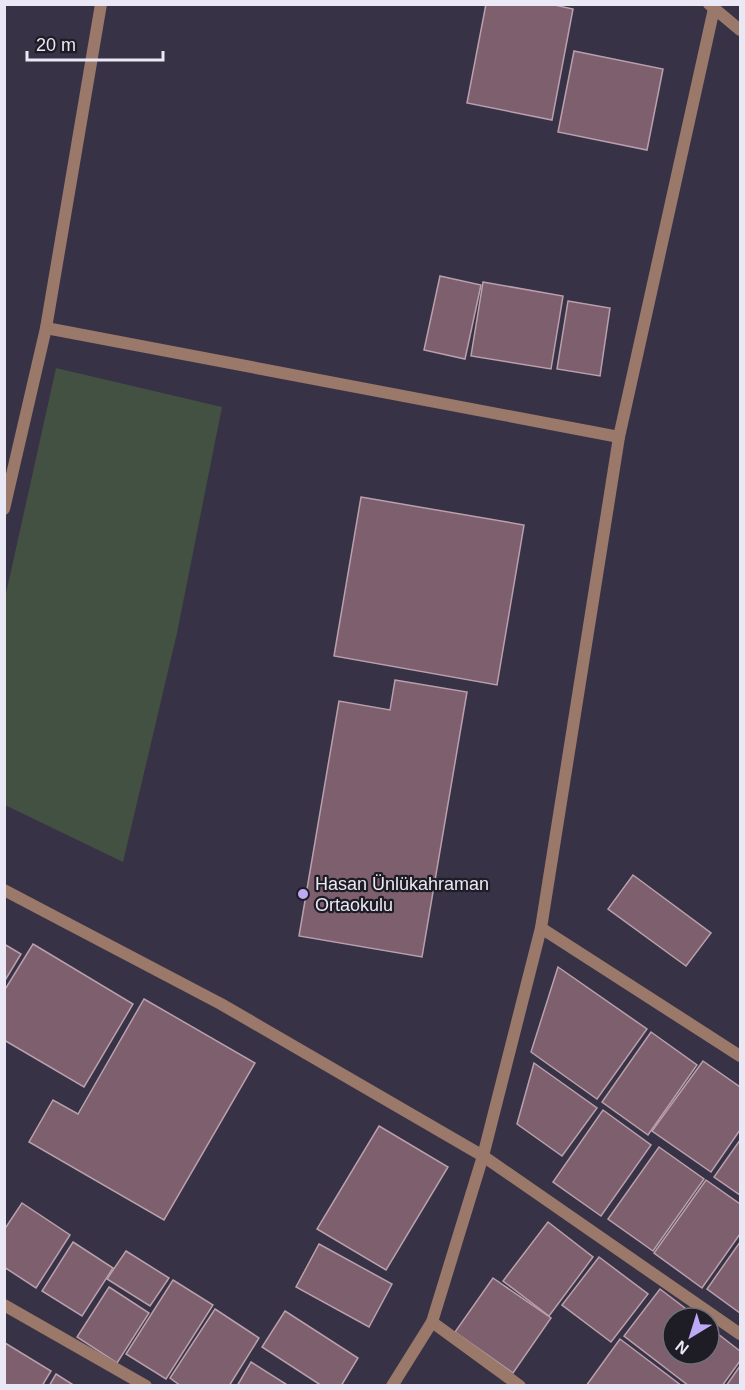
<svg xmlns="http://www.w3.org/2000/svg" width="745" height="1390" font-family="Arial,sans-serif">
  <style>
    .green { fill: #425141 }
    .building { fill: #7e5f6e; stroke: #b9a0ac; stroke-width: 1.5 }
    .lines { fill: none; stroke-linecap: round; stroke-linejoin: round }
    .minor { stroke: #9a786a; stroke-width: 12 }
    .poi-dot { fill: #bda9f5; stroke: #1e1c25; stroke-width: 2 }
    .labels { text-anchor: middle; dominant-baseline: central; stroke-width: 4.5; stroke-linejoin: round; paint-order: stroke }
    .poi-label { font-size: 18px; fill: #ebe8f5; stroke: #1e1c25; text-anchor: start }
  </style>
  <rect width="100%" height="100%" fill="#383246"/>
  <!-- green -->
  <path class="green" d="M56,368L222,407L177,633L123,862L5,805V598Z"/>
  <!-- building -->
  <g class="building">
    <path d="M486,4H550L573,9L552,120L467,103Z"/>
    <path d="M574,51L663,69L647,150L558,132Z"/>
    <path d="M440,276L481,285L465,359L424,350Z"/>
    <path d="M483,282L563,296L551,369L471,356Z"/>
    <path d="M568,301L610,308L600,376L557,369Z"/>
    <path d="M361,497L524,525L497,685L334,656Z"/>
    <path d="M395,680L467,692L422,957L299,936L339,701L390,710Z"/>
    <path d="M633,875L711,933L686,966L608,909Z"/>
    <path d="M4,944L21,954L4,982Z"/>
    <path d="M33,944L133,1004L84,1087L4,1040V991Z"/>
    <path d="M558,967L647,1029L597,1099L531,1052Z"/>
    <path d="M144,999L255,1063L164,1220L29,1142L53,1100L78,1114Z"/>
    <path d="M651,1032L697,1065L648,1135L602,1102Z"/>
    <path d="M703,1061L740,1087V1130L711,1172L652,1131Z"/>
    <path d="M534,1063L597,1108L562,1156L517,1124Z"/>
    <path d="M603,1110L651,1145L601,1216L553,1182Z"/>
    <path d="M379,1126L448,1167L386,1270L317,1229Z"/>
    <path d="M740,1140V1195L714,1177Z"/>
    <path d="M659,1147L704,1179L653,1251L608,1219Z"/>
    <path d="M706,1180L740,1204V1234L702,1288L654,1253Z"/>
    <path d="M22,1203L70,1235L36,1288L4,1267V1230Z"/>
    <path d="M548,1222L593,1257L549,1316L503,1281Z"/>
    <path d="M73,1242L113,1268L82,1316L42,1291Z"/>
    <path d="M740,1242V1313L707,1289Z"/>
    <path d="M319,1244L392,1284L369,1327L296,1287Z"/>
    <path d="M126,1251L169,1278L150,1306L107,1279Z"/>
    <path d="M599,1257L648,1294L611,1342L562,1305Z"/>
    <path d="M493,1278L551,1318L513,1373L455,1332Z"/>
    <path d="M173,1280L213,1305L166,1379L126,1354Z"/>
    <path d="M109,1287L149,1313L117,1363L77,1337Z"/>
    <path d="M660,1289L698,1318H673V1354H709V1327L740,1351V1361L722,1386H689L624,1336Z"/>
    <path d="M215,1309L259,1338L229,1386H181L170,1378Z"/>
    <path d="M285,1311L358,1358L341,1386H322L262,1347Z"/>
    <path d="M620,1339L682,1386H586Z"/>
    <path d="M5,1343L51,1371L42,1386H4Z"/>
    <path d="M251,1362L289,1386H237Z"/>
    <path d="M740,1366V1386H726Z"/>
    <path d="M56,1374L75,1386H49Z"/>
  </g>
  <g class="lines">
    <!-- minor -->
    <g class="minor">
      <path d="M709,4L740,30"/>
      <path d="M46,328L619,437"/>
      <path d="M4,509L46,328L101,4"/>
      <path d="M4,890L221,1004L483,1156L740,1334"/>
      <path d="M541,928L740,1056"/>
      <path d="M4,1305L146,1386"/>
      <path d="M432,1322L520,1386"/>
      <path d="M392,1386L432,1322L483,1156L541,928L619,437L715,4"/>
    </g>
  </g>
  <!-- markers -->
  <circle class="poi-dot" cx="303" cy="894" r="6"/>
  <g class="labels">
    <!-- poi labels -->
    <g class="poi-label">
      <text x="315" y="884">Hasan Ünlükahraman<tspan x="315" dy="21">Ortaokulu</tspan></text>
    </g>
  </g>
  <!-- border -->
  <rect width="745" height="1390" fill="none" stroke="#ebe8f5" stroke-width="12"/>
  <!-- north arrow -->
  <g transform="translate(691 1336) rotate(218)"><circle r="28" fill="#1e1c25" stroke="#706e78" stroke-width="1.5"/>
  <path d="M0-4.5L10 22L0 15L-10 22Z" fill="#bda9f5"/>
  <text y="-9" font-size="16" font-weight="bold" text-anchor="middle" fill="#ebe8f5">N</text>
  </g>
  <!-- scale -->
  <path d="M27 51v9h136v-9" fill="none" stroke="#ebe8f5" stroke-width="3"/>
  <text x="36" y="51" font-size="18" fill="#ebe8f5" stroke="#1e1c25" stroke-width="4.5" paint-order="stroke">20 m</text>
</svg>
